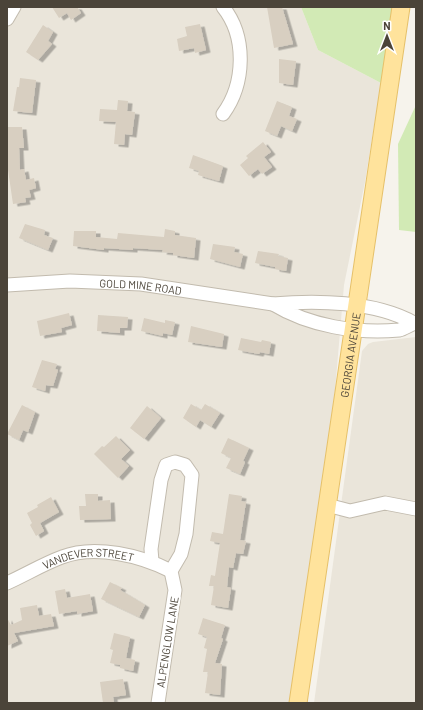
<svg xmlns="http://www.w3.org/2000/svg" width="423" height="710" font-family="Barlow,sans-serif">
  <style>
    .residential { fill: #eae5da }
    .green { fill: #d2eab5 }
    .building { fill: #d8cfc1; filter: url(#shadow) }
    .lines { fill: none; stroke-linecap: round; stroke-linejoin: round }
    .minor-casing { stroke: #c2bbae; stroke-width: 15 }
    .major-casing { stroke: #e6c16a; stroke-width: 19 }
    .minor { stroke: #fff; stroke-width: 13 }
    .major { stroke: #ffe39c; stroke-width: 17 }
    .labels { text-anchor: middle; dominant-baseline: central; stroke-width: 4; stroke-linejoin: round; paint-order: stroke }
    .street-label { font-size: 11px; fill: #4b4439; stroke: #fff }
  </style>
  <defs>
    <filter id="shadow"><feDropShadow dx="4.5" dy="2.5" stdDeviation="0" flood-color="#0004"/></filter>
  </defs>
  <rect width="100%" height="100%" fill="#f6f3ec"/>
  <!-- residential -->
  <g class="residential">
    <path d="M7,7H301L318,50L381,83L365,182L344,285L333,414L293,703H7Z"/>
    <path d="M416,337V703H314L362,351L368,344L373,342Z"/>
  </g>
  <!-- green -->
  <g class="green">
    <path d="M301,7H394L381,83L318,50Z"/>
    <path d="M416,105V232L399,230L398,144Z"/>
  </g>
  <!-- building -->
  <g class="building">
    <path d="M52,7H77L81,13L71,20L67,13L59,18Z"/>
    <path d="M267,7H282L293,44L274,48Z"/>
    <path d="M200,24L206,50L195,53L194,48L179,51L177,39L187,36L185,27Z"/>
    <path d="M43,25L53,32L48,41L52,44L38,60L26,52Z"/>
    <path d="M279,59L296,61L293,85L279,83Z"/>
    <path d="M20,78L36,80L32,113L13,111L17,87H19Z"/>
    <path d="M118,100L128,101L127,111L135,112L132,135L125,134L124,145L114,144L116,122L99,121L100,109L117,110Z"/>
    <path d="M277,101L292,107L289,116L297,119L292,131L281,126L277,136L265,131Z"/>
    <path d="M7,127H22L24,148H19L20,170L24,169L26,180L34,178L36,188L29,190L31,197L25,198L26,202L13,204L7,163Z"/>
    <path d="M263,142L271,152L264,157L272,167L262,174L258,169L249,176L240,165L248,158L246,156Z"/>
    <path d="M193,155L223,166L219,181L198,175L199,171L189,168Z"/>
    <path d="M25,224L45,230L44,235L53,238L48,250L19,238Z"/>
    <path d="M165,229L175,231V235L196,238L194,258L173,255V253L162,252L163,250L133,248V250L104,248V250L73,246L74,231H96V237L117,239L118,233L164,237Z"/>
    <path d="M213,244L235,247L234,252L243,254L240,267L210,259Z"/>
    <path d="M258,251L279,254L278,256L288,258L286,271L275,269V267L255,263Z"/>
    <path d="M69,313L72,325L61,328L62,332L40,336L37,321Z"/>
    <path d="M98,315L128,317L127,328H120V333L97,331Z"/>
    <path d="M144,318L165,323V320L175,322L172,335L163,333V336L141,331Z"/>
    <path d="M191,326L224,334L222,347L188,342Z"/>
    <path d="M241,338L261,342L262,340L271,342L269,354L260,352L259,354L238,350Z"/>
    <path d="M42,360L57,364L55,369L58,370L53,386L46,385L45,391L32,387Z"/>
    <path d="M191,404L201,410L205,404L220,413L211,427L200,420L196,427L183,418Z"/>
    <path d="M22,405L35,412L28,432L23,430L19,440L7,434Z"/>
    <path d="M147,406L161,418L144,439L130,428Z"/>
    <path d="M116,436L130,450L121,459L129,466L118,478L94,454L102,446L104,447Z"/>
    <path d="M228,438L249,448L243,461L245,462L240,474L226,468L231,458L221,453Z"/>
    <path d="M85,494H98V501L110,500L111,519L80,520L79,506H86Z"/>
    <path d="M229,494L242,496L241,501L246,502L240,540L246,541L243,554L236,553L233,568L229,567L227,587L231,588L228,608L211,605L214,586H209L211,575L215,576L220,543L210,541L212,532L223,534Z"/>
    <path d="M51,497L59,512L40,523L44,531L36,536L30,525L32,523L27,513L38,507L37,505Z"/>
    <path d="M110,582L122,588L120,590L145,605L139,617L101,599Z"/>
    <path d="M65,589L67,598L90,594L93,611L77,614V611L59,614L55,591Z"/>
    <path d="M37,605L39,616L51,614L54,626L14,633L18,641L7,646V618L11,625L22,620L20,608Z"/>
    <path d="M203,618L225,625L221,638L223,639L215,663L222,664L220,695L205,693L208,672H203L207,649L204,648L207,637L198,634Z"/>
    <path d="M114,633L130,637L126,658L135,660L133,671L120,668V665L110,663L113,650L110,649Z"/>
    <path d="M123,679L126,695L113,697L114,703H103L100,682Z"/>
  </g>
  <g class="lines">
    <!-- minor casing -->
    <g class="minor-casing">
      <g id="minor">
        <path d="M7,19L14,7"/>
        <path d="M223,114C245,84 247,37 223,7"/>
        <path id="s1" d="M7,285L70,281L141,284L273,304"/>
        <path d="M414,323C375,301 316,300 273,304C309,326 357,334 399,330C405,329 410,324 416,323"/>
        <path d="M327,505L350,511L385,503L416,509"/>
        <path d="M152,561L151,549L161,480L166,465L175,462L185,465L192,475L186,534L181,554L171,571L175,590L158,703"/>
        <path id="s2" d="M7,583C25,575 43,564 62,557C95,544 142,556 171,571"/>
      </g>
    </g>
    <!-- major casing -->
    <g class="major-casing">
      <g id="major">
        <path id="s3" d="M298,703L401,7"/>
      </g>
    </g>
    <!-- minor -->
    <use href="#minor" class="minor"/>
    <!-- major -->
    <use href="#major" class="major"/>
  </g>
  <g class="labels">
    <!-- street labels -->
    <g class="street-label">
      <text stroke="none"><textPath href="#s1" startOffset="134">GOLD MINE ROAD</textPath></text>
      <text stroke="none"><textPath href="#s3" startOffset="352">GEORGIA AVENUE</textPath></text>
      <text stroke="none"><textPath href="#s2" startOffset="87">VANDEVER STREET</textPath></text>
      <text transform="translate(167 642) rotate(-81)">ALPENGLOW LANE</text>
    </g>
  </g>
  <!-- border -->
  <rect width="423" height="710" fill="none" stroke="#4b4439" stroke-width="16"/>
  <!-- north arrow -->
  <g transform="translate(387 36)" stroke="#ffffff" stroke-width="3" paint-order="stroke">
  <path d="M0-3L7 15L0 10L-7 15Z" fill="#4b4439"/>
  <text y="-6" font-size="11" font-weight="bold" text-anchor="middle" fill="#4b4439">N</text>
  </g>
</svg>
